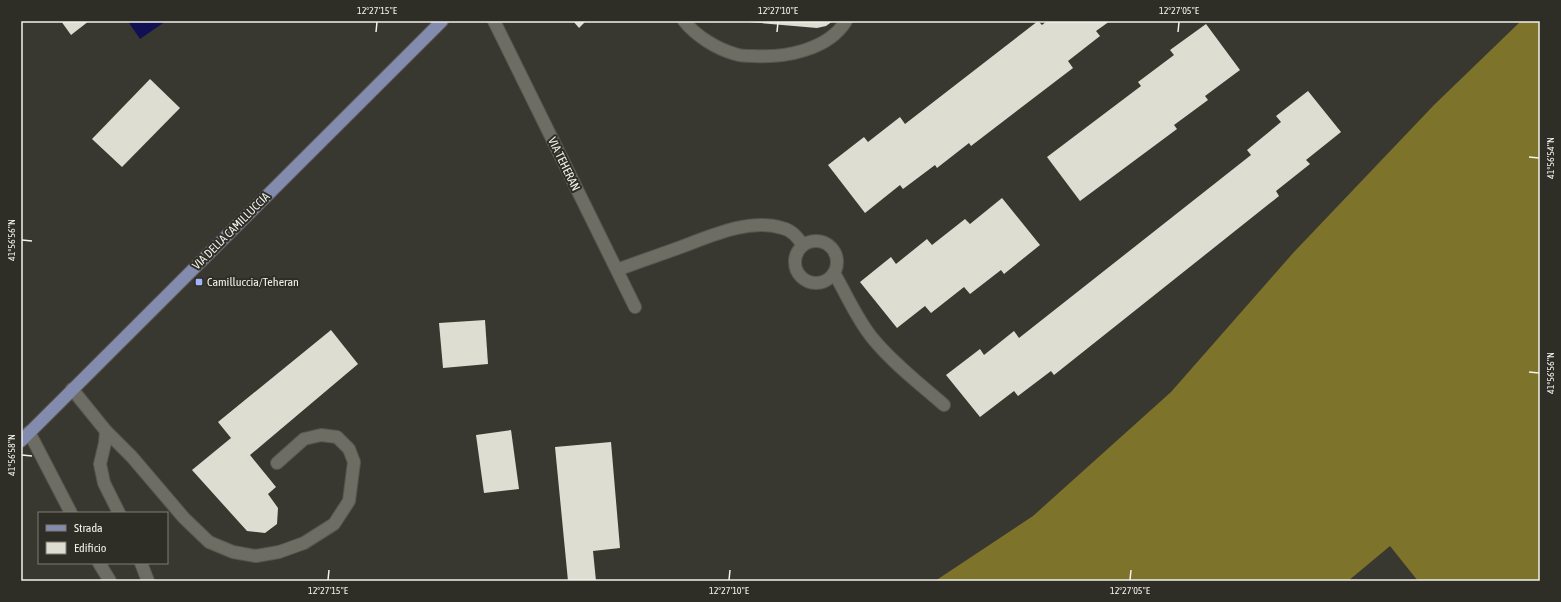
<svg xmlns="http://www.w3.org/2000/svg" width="1561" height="602" font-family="'Asap Condensed',sans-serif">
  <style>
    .forest { fill: #7e732a }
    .water { fill: #101053 }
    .building { fill: #deddd2 }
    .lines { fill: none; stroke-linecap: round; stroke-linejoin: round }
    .minor-casing { stroke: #57564f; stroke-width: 14 }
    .major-casing { stroke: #57564f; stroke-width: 14 }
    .minor { stroke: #6e6d63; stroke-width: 12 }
    .major { stroke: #838caf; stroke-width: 12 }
    .ticks { fill: none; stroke: #f2f1ec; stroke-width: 1.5 }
    .poi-dot { fill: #a0b3fd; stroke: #2f2e26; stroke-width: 1.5 }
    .labels { text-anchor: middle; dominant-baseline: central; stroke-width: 4; stroke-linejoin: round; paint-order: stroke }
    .street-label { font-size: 12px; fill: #f2f1ec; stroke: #2f2e26 }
    .poi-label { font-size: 12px; fill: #f2f1ec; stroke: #2f2e26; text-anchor: start }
    .neatline { fill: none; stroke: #f2f1ec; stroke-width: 1.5 }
    .ticks-label { font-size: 10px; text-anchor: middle; fill: #f2f1ec }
  </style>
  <rect width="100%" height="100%" fill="#393830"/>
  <!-- forest -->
  <path class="forest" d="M1521,21H1540V581H1418L1390,546L1348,581H935L1033,516L1171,392L1294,252L1434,105Z"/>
  <!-- water -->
  <path class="water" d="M132,21H166L140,39L129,23Z"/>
  <!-- building -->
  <g class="building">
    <path d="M61,21H89L71,35Z"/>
    <path d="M573,21H586L579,28Z"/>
    <path d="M749,21H833L826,26L817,28L749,22Z"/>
    <path d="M1038,21L1042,25L1047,21H1110L1096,31L1100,36L1068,61L1073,68L971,146L969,143L937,168L935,165L903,189L900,185L865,213L828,165L864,137L868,142L900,117L905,124Z"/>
    <path d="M1206,24L1240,70L1205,96L1208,100L1174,125L1177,129L1080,201L1047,157L1141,86L1138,82L1174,55L1170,50Z"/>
    <path d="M150,79L180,108L122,167L92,139Z"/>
    <path d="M1308,91L1341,132L1306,160L1310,164L1276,191L1279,196L1054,375L1051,371L1018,396L1014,391L980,417L946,375L980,349L984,355L1014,331L1019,338L1251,155L1247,150L1281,122L1276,116Z"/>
    <path d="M1002,198L1040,245L1004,274L1001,270L970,294L964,287L931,313L925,306L897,328L860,282L891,257L896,264L927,239L932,245L965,219L970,224Z"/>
    <path d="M485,320L488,364L443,368L439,323Z"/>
    <path d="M331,330L358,364L250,455L276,487L268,494L278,508L277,524L265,533L247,531L192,470L231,438L218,422Z"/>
    <path d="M511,430L519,489L484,493L476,435Z"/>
    <path d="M611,442L620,548L593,551L596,581H568L555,447Z"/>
  </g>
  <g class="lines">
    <!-- minor casing -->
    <g class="minor-casing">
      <g id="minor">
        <path d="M494,21L635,307"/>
        <path d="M684,21C696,36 717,49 735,54C740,56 747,56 753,56C785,58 828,50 846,21"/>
        <circle cx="816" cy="262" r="21"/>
        <path d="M617,270C638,262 659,255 681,247C711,236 749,218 782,228C792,230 797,237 803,245"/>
        <path d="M834,273C847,295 857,320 874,340C894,364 920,384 944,405"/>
        <path d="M72,389L106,431L105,443L100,464L104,483L119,513"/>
        <path d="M106,431L132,457L184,518L209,542L233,552L256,556L279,552L304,543L334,524L349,501L354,462L349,449L337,437L321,435L304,439L277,463"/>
        <path d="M29,432L71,513"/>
        <path d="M99,563L110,581"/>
        <path d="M141,563L148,581"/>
      </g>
    </g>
    <!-- major casing -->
    <g class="major-casing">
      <path id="major" d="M21,441L442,21"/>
    </g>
    <!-- minor -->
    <use href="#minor" class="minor"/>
    <!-- major -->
    <use href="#major" class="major"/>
  </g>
  <!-- ticks -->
  <path class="ticks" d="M376,32L377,22M777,32L778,22M1178,32L1179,22M1529,157L1539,158M22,240L32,241M1529,372L1539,373M22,455L32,456M328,580L329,570M729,580L730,570M1130,580L1131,570"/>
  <!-- markers -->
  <rect class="poi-dot" x="195" y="278" width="8" height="8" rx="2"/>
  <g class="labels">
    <!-- street labels -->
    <g class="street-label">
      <text transform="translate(564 164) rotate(64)">VIA TEHERAN</text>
      <text transform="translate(231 231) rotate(-45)">VIA DELLA CAMILLUCCIA</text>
    </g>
    <!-- poi labels -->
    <g class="poi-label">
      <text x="207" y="282">Camilluccia/Teheran</text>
    </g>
  </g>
  <!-- border -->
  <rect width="1561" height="602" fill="none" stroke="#2f2e26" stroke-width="44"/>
  <!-- legend -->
  <rect x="38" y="512" width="130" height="52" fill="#2f2e26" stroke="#7d7c75"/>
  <rect x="46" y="525" width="20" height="6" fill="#838caf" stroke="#7d7c75"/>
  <text x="74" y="532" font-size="12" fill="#f2f1ec">Strada</text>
  <rect x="46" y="542" width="20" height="12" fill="#deddd2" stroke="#7d7c75"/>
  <text x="74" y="552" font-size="12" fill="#f2f1ec">Edificio</text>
  <rect x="22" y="22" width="1517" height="558" class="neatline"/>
  <g class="ticks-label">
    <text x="377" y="14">12°27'15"E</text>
    <text x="778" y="14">12°27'10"E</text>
    <text x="1179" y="14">12°27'05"E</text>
    <text transform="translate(1550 158) rotate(-90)" y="4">41°56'54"N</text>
    <text transform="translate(11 240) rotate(-90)" y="4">41°56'56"N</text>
    <text transform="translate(1550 373) rotate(-90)" y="4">41°56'56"N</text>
    <text transform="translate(11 455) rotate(-90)" y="4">41°56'58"N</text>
    <text x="328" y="594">12°27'15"E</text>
    <text x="729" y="594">12°27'10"E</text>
    <text x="1130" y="594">12°27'05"E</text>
  </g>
</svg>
